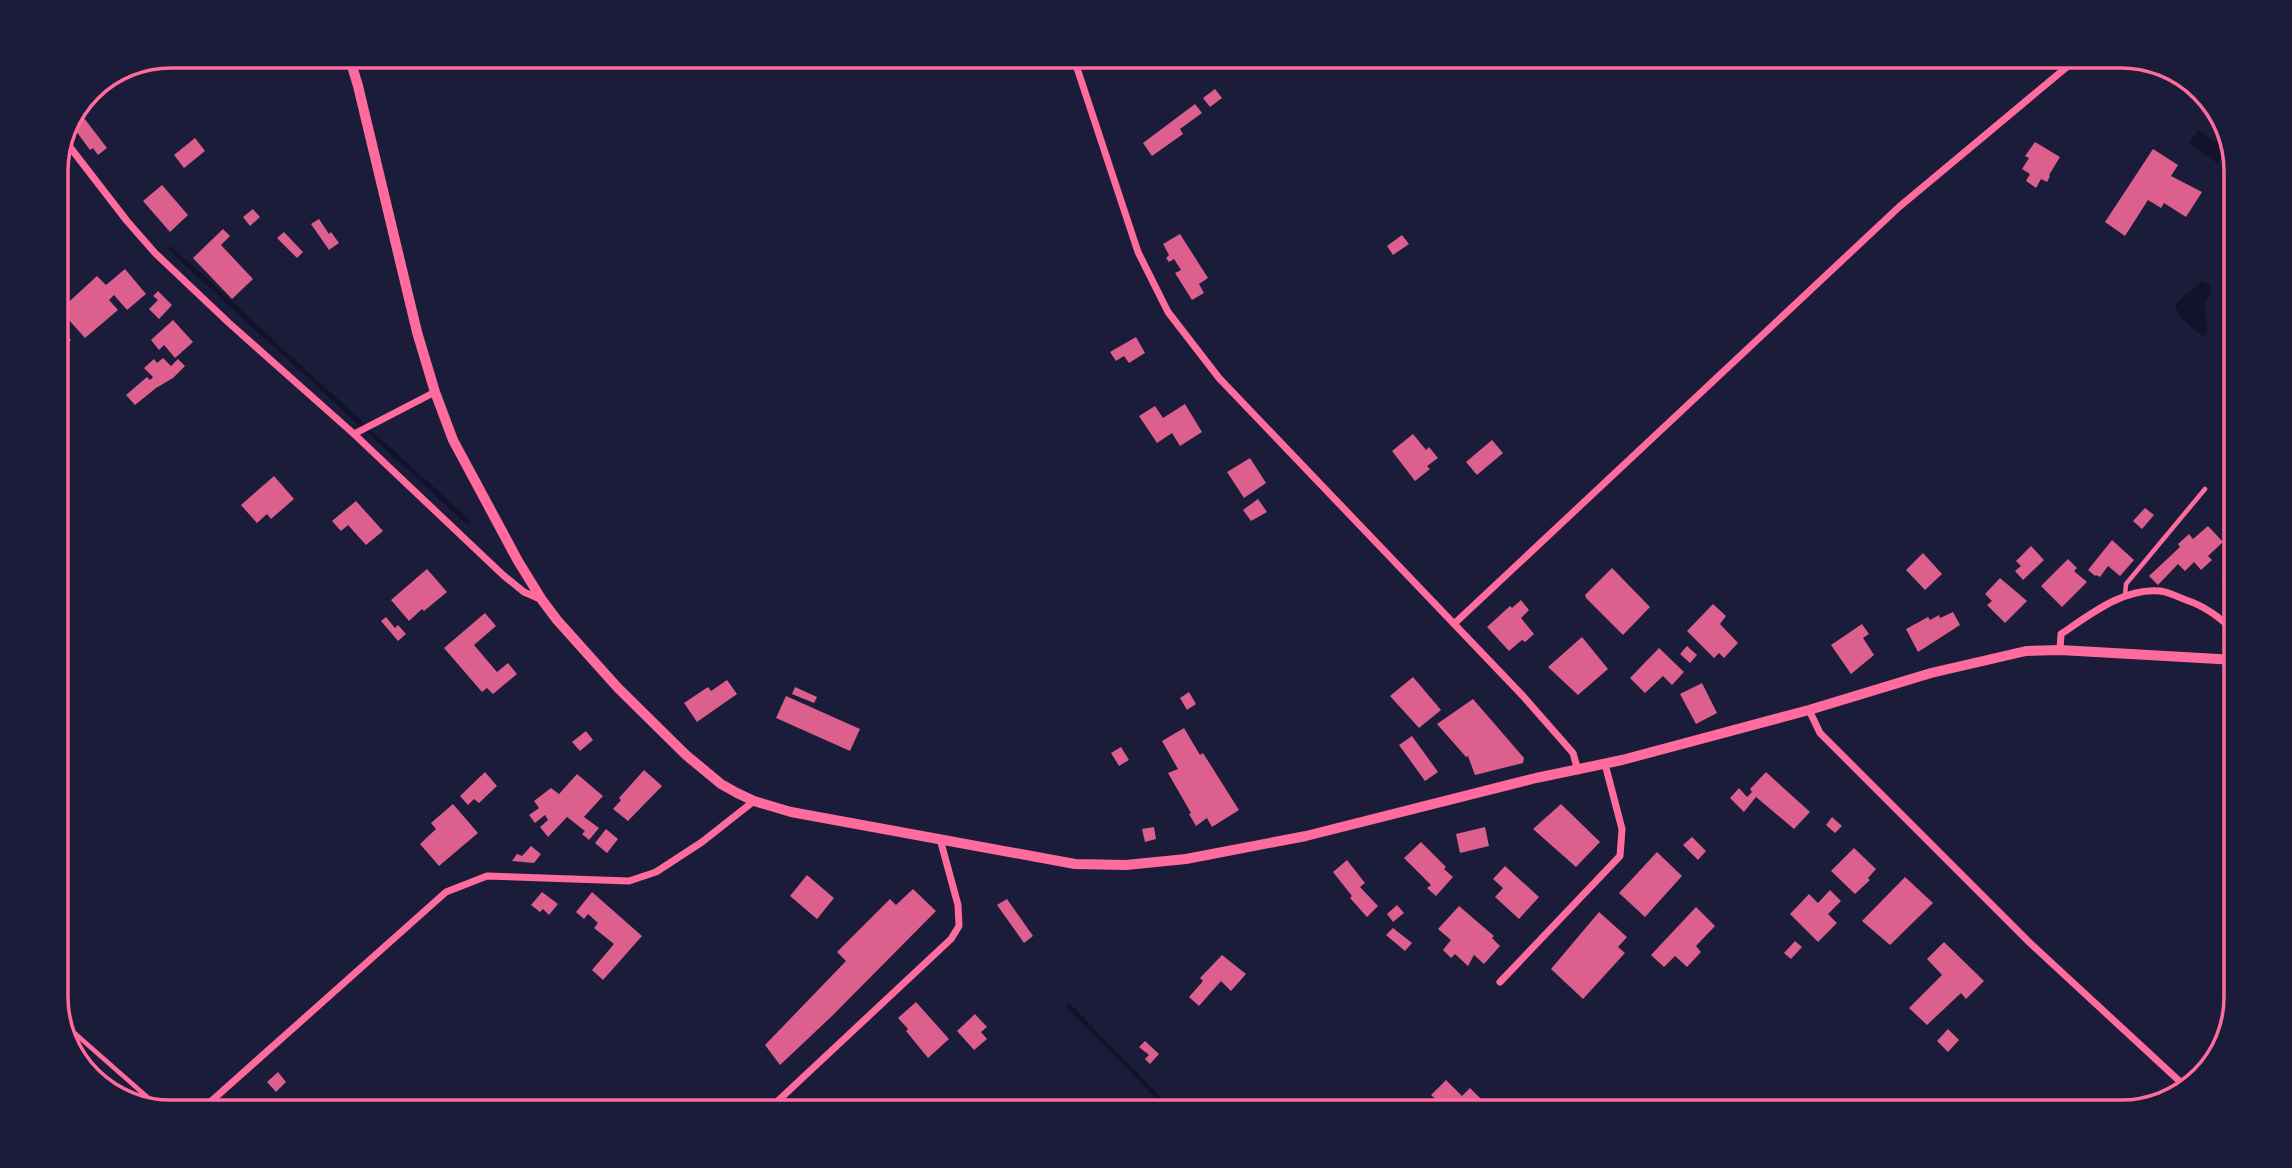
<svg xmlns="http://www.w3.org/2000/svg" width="2292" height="1168" font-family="'PT Sans',sans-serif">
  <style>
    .water { fill: #12122b }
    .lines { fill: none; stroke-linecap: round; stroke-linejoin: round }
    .stream { stroke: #12122b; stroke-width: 5 }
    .building { fill: #dd5f8e }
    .service { stroke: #ff6b9d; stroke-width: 4.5 }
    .minor { stroke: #ff6b9d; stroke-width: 7 }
    .tertiary { stroke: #ff6b9d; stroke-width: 10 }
    .rim { fill: none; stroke: #ff6b9d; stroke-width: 3.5 }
  </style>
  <rect width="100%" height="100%" fill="#1b1b3a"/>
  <!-- water -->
  <g class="water">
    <path d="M2198,130L2227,149L2217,163L2189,144Z"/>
    <path d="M2201,281L2209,285L2212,290L2204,307L2208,330L2204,336C2193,330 2179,318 2175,305Z"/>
  </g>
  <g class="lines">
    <!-- stream -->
    <g class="stream">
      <path d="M171,249L468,522"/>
      <path d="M1069,1006L1172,1112"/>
    </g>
  </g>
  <!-- building -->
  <g class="building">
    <path d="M1215,89L1222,98L1210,107L1203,98Z"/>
    <path d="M1195,104L1202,113L1180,129L1183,134L1152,156L1143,143Z"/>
    <path d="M84,118L107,148L98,155L93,148L90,150L73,127Z"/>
    <path d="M195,138L205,151L184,168L174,155Z"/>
    <path d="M2035,142L2060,157L2049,175L2050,176L2047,182L2041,179L2036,188L2026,181L2030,174L2022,169L2029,158L2025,156Z"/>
    <path d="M2153,149L2178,165L2171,176L2202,192L2186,217L2164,203L2161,208L2148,200L2125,236L2105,222Z"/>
    <path d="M162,185L188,215L170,232L143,201Z"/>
    <path d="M253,209L260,217L250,226L243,217Z"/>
    <path d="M319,219L329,234L331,232L339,243L329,250L311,224Z"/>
    <path d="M223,229L230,236L221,245L253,279L232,299L193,258Z"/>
    <path d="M284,232L303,252L297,258L277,238Z"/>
    <path d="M1180,234L1208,278L1199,284L1204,293L1192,300L1175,273L1181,270L1174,259L1169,262L1166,258L1169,255L1163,244Z"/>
    <path d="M1402,235L1409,244L1393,255L1387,246Z"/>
    <path d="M125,269L146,294L127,310L114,295L109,300L118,310L85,338L60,310L97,276L106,285Z"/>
    <path d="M158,291L172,305L159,319L149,309L158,300L153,296Z"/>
    <path d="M173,320L193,342L175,358L164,345L159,350L151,340Z"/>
    <path d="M56,325L71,340L61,349L56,344Z"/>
    <path d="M1136,337L1145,353L1129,363L1124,356L1116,361L1110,352Z"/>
    <path d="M163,358L171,366L178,359L185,366L173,378L156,388L135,405L126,395L147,377L150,380L153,377L144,368L154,359L157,363Z"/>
    <path d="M1185,404L1202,432L1180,446L1172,433L1157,443L1139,416L1155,406L1163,418Z"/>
    <path d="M1413,434L1426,450L1429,447L1438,458L1427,466L1430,469L1415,481L1392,451Z"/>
    <path d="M1492,440L1503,453L1477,475L1466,462Z"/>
    <path d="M1250,458L1266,483L1244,498L1227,472Z"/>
    <path d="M274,476L294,499L271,519L267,514L257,523L241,505Z"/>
    <path d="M1258,499L1267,512L1251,521L1243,510Z"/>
    <path d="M356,501L383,531L366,545L348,525L341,531L332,521Z"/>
    <path d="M2145,508L2154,515L2142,529L2133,521Z"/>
    <path d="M2208,526L2223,542L2208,556L2212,560L2201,570L2194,562L2185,571L2178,564L2158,585L2149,576L2180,547L2178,544L2189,534L2193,539Z"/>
    <path d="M2112,540L2134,560L2120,576L2108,566L2100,577L2096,575L2095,576L2088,570Z"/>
    <path d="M2031,546L2044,560L2023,580L2015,571L2021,566L2016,561Z"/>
    <path d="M2236,552V590L2233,592L2222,580L2231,572L2223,563Z"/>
    <path d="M1923,553L1942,574L1925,590L1906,570Z"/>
    <path d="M2068,559L2077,568L2074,571L2087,582L2062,607L2041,586Z"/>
    <path d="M1612,568L1650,607L1623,635L1586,598L1585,595Z"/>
    <path d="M427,569L447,592L424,611L422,609L409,621L391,600Z"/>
    <path d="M2000,578L2027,601L2005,623L1987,605L1992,601L1985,594Z"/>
    <path d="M1521,600L1529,610L1521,618L1534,634L1525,642L1522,640L1509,651L1487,627L1510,606L1512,608Z"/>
    <path d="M1713,604L1726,616L1720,624L1738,643L1724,658L1719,653L1714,658L1687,631Z"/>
    <path d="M1953,612L1960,625L1918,652L1906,629L1928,617L1930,620L1939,615L1940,618Z"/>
    <path d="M485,613L496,626L474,645L497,672L508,663L517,674L493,694L487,688L482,692L444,648Z"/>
    <path d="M386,617L395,628L398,625L406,634L398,641L381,621Z"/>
    <path d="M1862,624L1869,634L1863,638L1874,655L1851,674L1831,645Z"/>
    <path d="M1582,637L1608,669L1578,695L1548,667Z"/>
    <path d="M1687,646L1697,655L1690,663L1680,654Z"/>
    <path d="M1659,648L1684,672L1672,685L1663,676L1645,693L1630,678Z"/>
    <path d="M1413,677L1441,710L1419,728L1390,696Z"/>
    <path d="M727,680L737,694L697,722L684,703L708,687L711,691Z"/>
    <path d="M1702,683L1717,713L1696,724L1680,694Z"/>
    <path d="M795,687L817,697L814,703L792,694Z"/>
    <path d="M1189,692L1196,704L1187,710L1180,698Z"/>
    <path d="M786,696L860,729L850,751L776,718Z"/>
    <path d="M1473,699L1524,758L1523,763L1475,775L1468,756L1466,757L1437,724Z"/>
    <path d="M1184,728L1200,755L1203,753L1239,810L1212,827L1207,818L1196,826L1189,814L1191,813L1168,773L1178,769L1162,741Z"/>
    <path d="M586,731L593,740L580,751L572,742Z"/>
    <path d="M1412,736L1438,772L1425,781L1399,745Z"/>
    <path d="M1121,747L1129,760L1119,766L1111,753Z"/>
    <path d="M644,770L662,786L628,821L613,809L621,800L619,798Z"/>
    <path d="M485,772L497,786L479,803L474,799L468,805L460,796Z"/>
    <path d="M1766,772L1810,812L1794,829L1756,797L1744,812L1730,798L1739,788L1747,797L1752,792L1750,789Z"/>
    <path d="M577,774L603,796L584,817L599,828L589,840L582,834L585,831L567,817L548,837L540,827L548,820L545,815L535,823L529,815L539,808L534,801L551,788L559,794Z"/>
    <path d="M453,804L478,833L439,866L420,844L436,829L431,823Z"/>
    <path d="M1561,804L1600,842L1576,867L1533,829Z"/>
    <path d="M1832,817L1842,826L1835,833L1826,825Z"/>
    <path d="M1154,827L1156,839L1145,842L1142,829Z"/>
    <path d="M1485,827L1489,846L1460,853L1456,834Z"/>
    <path d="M606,829L618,839L607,853L595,843Z"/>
    <path d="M1692,837L1706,851L1698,860L1683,845Z"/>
    <path d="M1421,842L1446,867L1444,869L1453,877L1436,896L1427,888L1431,885L1404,858Z"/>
    <path d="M531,846L541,854L534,863L512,861L517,854L522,856Z"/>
    <path d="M1854,848L1876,869L1868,878L1870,880L1855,894L1831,871Z"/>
    <path d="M1657,852L1682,876L1645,917L1619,893Z"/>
    <path d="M1347,860L1365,883L1360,887L1378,906L1367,917L1350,898L1352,896L1333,872Z"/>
    <path d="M1505,866L1539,897L1519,919L1495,897L1503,888L1493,879Z"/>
    <path d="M807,875L834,898L817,919L790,896Z"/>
    <path d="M1905,877L1933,903L1890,945L1862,921Z"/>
    <path d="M913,889L936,911L832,1016L780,1065L765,1045L846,961L837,952L890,899L896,905Z"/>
    <path d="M1830,890L1841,901L1828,914L1837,923L1818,942L1790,914L1809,894L1818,903Z"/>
    <path d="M542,892L558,904L549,915L543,909L540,912L531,905Z"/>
    <path d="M592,892L642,936L603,980L592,970L614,944L594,928L598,923L588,914L584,919L576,912Z"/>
    <path d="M1007,899L1033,936L1024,943L997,905Z"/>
    <path d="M1397,905L1404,913L1393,922L1387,914Z"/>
    <path d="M1459,906L1494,936L1492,938L1500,946L1484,964L1474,955L1468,966L1455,954L1451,958L1443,950L1451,940L1438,929Z"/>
    <path d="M1696,907L1715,926L1696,946L1701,952L1687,967L1675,956L1664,967L1651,955Z"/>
    <path d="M1599,912L1627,937L1618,947L1625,953L1583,999L1551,969Z"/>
    <path d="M1393,928L1412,943L1405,951L1386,935Z"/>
    <path d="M1795,941L1802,947L1791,959L1784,953Z"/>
    <path d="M1944,942L1984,981L1966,999L1961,993L1927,1025L1909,1008L1942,975L1927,959Z"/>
    <path d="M1222,955L1246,974L1231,991L1221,981L1199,1006L1189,997L1203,981L1200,978Z"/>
    <path d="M916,1002L949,1039L928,1058L906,1031L908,1029L898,1018Z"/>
    <path d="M975,1014L987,1027L981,1032L987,1039L974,1050L957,1031Z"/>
    <path d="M1948,1029L1959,1040L1948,1052L1937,1041Z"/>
    <path d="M1145,1041L1159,1054L1150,1064L1145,1059L1149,1055L1139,1047Z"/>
    <path d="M278,1072L286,1082L276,1092L267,1082Z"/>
    <path d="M1446,1080L1462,1096L1470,1088L1491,1109L1488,1112H1449L1431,1095Z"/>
  </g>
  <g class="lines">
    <!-- service -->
    <g class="service">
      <path d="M2125,596L2126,584L2205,489"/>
      <path d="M63,1023L162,1110"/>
    </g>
    <!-- minor -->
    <g class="minor">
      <path d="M1073,56L1138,252L1168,312L1219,378L1523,696L1573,753L1578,771"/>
      <path d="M66,142L127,221L155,253L229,323L354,434L503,575L524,592L540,599"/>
      <path d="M354,434L435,392"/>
      <path d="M1455,623L1899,207L2080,56"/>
      <path d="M2060,650L2061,634C2091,614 2123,588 2160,591C2169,592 2178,597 2186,600C2205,606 2222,619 2236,633"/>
      <path d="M1809,710L1820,733L2030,943L2188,1089"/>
      <path d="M1500,982L1620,856L1622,829L1605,764"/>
      <path d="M199,1112L446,892L487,876L629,881L656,872L702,842L754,801"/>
      <path d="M766,1112L951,939L959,926L958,905L940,839"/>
    </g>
    <!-- tertiary -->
    <path class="tertiary" d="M349,56L358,86L417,332L435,392L453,440L518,561L542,600L557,620L618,688L686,755L721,784L737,793L754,801L791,812L1075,864L1126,865L1186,859L1306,836L1536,778L1622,760L1809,710L1931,673L2026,651L2060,650L2236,660"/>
  </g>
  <!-- crop -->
  <path d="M0 0H2292V1168H0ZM171 68H2121A103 103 0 0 1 2224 171V997A103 103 0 0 1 2121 1100H171A103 103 0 0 1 68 997V171A103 103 0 0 1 171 68Z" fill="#1b1b3a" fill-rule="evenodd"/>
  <path class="rim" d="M171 68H2121A103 103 0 0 1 2224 171V997A103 103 0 0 1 2121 1100H171A103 103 0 0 1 68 997V171A103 103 0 0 1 171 68Z"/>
</svg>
